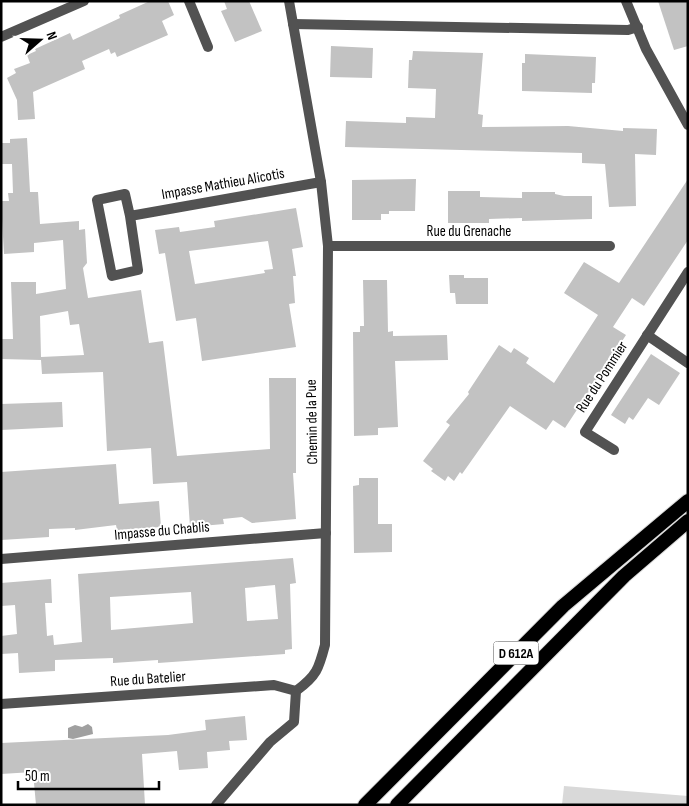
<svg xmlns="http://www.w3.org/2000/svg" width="689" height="806" font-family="'Sofia Sans Condensed',sans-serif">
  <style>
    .green { fill: #d9d9d9 }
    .water { fill: #a0a0a0 }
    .building { fill: #c2c2c2; fill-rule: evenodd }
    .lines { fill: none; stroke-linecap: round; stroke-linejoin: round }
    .trunk-casing { stroke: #dbdbdb; stroke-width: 16 }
    .minor { stroke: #525252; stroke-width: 10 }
    .trunk { stroke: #000; stroke-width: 14 }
    .labels { text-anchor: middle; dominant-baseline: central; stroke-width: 4; stroke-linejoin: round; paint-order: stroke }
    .shield { fill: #fff; stroke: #4c4c4c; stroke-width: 1 }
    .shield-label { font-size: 14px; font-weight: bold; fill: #000 }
    .street-label { font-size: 15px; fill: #000; stroke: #fff }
  </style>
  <rect width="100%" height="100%" fill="#fff"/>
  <!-- green -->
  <path class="green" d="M564,786L688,796V805H562Z"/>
  <!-- water -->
  <path class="water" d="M88,724L92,727L93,734L73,739L68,738V728L75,725L82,727Z"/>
  <!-- building -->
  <g class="building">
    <path d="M150,1H168L174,15L162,21L168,35L117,57L115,52L111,54L109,49L82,61L85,69L33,92L35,119L18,120L17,100L7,78L16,73L14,69L30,63L27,55L36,51L35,49L70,33L73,40L120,18L119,15Z"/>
    <path d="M224,1H249L262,31L235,42L221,11L227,9Z"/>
    <path d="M658,1H688V46L674,50Z"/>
    <path d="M331,46L373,48L372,78L330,77Z"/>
    <path d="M413,51L483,53L478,114L483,115L482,127L568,126L623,131V128L657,129L656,155L635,154L636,206L609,207L605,164L582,163V153L345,147L346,121L406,123V117L435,118L436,89L408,88L409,60H412Z"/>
    <path d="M525,54L596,57L595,83H592V93L522,91V63H525Z"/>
    <path d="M27,138L30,192H38L40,224L79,221V230L85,229L87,263L83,268L88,298L141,290L149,343L163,341L177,456L270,449L269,378H296V473H293L296,519L252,523L242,517L223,519L224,524L190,527L187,482L153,484L151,448L107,451L103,372L42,374L41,360L1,359V339H13L11,282H36V294L66,289L63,240L34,243V252L4,254L1,201H9L8,193H13L12,164H1V143H10V139ZM68,311L70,325L79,324L84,355L41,357L40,316Z"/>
    <path d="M416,179L415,211H389V214H381V220H352V180Z"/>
    <path d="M688,179V240L644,306L632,298L613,327L626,335L565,428L553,420L546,430L510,406L462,474L460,472L454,481L448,476L445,481L431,471L433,469L423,461L450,425L446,422L469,394L468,392L499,345L511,353L514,348L529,358L526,363L554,383L598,315L564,293L584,262L619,283Z"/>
    <path d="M448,191H480V197L522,198V192H555V194L564,196H592V219L522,221V218L489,219V223H448Z"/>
    <path d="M296,208L303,247L292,249L296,276H293L295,303L289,304L296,347L202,361L196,318L176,321L165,253L159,254L155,230L179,227L180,232L215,227L214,221ZM268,241L273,269L264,270L265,273L195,284L189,251Z"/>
    <path d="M449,275H464V278H488V304H456L455,293H450Z"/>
    <path d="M363,280H387L388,332L393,331V336L447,335L448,360L395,361L398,427L378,428V435L354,436L353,332H360V326H364Z"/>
    <path d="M651,354L680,373L659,405L648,398L633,420L629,417L625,424L611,415Z"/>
    <path d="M62,402L63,427L1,430V404Z"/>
    <path d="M116,464L119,504L159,501L161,527L117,530L116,525L75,530V528L49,529V537L1,540V472Z"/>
    <path d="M359,478H378V524H392V552L354,553L353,486L359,485Z"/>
    <path d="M293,558L296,583L290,584L292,649L285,650V654L158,663V660L113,663V658L55,660V671L19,673L18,653L1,654V636L17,634L15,605L1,606V583L51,579L52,603H45L47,636L53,635L54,645L82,642L78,574ZM275,585L278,619L247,621L245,588ZM191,592L193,623L111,630L110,597Z"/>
    <path d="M245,716L247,740L229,741L230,750L207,752L208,768L179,770L177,751L142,754L145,805H36L33,772L1,774V743L168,735L206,730L205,720Z"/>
  </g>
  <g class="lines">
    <!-- trunk casing -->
    <g class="trunk-casing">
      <g id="trunk">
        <path d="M365,805L563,606L688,501"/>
        <path d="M397,805L624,576L688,521"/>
      </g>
    </g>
    <!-- minor -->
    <g class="minor">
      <path d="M189,1L208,47"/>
      <path d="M626,1L646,49L688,125"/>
      <path d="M293,24L628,30L638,27"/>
      <path d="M1,37L84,1"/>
      <path d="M130,216L138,270L112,276L97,200L125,194L130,216L321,182"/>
      <path d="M328,246H610"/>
      <path d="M647,335L688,363"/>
      <path d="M614,450L585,432L688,272"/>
      <path d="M1,559L326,533"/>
      <path d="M1,704L274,685L296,691"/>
      <path d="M216,805L270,742L294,722L296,691C317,676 319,668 325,645L328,246L321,182L289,1"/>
    </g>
    <!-- trunk -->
    <use href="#trunk" class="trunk"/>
  </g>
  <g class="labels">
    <!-- shield labels -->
    <rect class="shield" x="493.5" y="641.5" width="45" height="23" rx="4"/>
    <g class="shield-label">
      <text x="516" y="653">D 612A</text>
    </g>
    <!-- street labels -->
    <g class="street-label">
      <text transform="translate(223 184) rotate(-10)">Impasse Mathieu Alicotis</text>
      <text x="469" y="231">Rue du Grenache</text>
      <text transform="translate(602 377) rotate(-57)">Rue du Pommier</text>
      <text transform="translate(312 422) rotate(-91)">Chemin de la Pue</text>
      <text transform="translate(162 531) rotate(-5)">Impasse du Chablis</text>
      <text transform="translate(148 679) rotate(-4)">Rue du Batelier</text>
    </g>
  </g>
  <!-- border -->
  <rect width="689" height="806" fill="none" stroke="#000000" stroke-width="5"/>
  <!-- north arrow -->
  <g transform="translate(40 40) rotate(70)" stroke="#ffffff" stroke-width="4" paint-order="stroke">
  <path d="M0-4L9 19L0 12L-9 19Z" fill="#000000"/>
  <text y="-8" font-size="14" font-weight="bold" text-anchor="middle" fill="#000000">N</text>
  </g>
  <!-- scale -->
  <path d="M18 781v8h141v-8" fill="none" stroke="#000000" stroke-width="2.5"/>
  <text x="25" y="781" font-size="15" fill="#000000" stroke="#ffffff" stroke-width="4" paint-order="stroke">50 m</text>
</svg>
